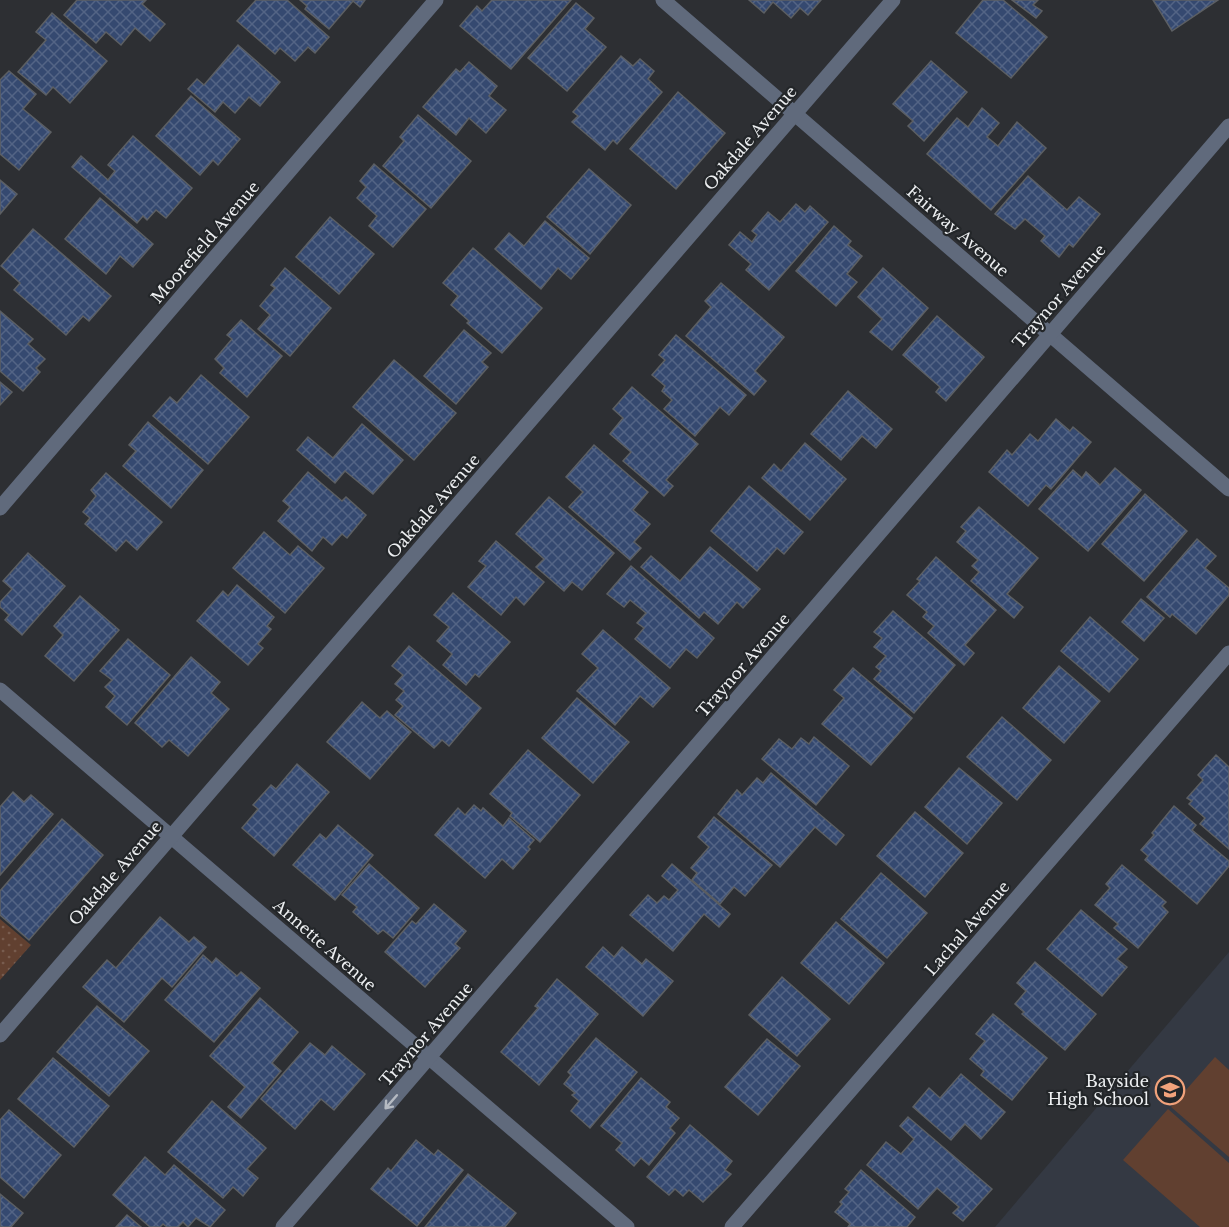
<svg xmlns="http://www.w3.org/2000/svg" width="1229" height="1227" font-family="'Libre Baskerville',serif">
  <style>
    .built { fill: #343943 }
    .grass { fill: url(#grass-dots) }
    .garden { fill: #614030 }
    .building { fill: url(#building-cross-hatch); stroke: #5c5f63; stroke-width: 1.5 }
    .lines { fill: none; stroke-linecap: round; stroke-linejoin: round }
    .minor { stroke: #606a7c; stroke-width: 15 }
    .oneway { stroke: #b5bac2 }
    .labels { text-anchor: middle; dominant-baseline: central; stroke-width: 4.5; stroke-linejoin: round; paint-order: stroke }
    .street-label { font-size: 16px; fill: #edeff1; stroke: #232629 }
    .poi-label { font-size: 16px; fill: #edeff1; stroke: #232629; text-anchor: end }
  </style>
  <defs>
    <pattern id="grass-dots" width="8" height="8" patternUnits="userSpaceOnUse" patternTransform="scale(1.5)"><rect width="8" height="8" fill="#614030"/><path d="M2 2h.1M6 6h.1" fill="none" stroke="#785c4e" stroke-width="1.8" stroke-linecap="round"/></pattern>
    <pattern id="building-cross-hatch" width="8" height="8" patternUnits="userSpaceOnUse" patternTransform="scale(1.5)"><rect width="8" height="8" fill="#354970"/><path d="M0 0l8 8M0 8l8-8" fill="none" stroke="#536485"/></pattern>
  </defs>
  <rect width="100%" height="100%" fill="#2d2f33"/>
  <!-- built -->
  <path class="built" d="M1229,952V1227H995Z"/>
  <!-- grass -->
  <path class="grass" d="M0,919L31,945L0,980Z"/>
  <!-- garden -->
  <g class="garden">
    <path d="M1215,1057L1229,1070V1157L1171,1107Z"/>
    <path d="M1168,1109L1229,1163V1227H1200L1123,1160Z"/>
  </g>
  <!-- building -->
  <g class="building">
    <path d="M77,0H146L142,4L165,24L150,41L135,28L121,45L106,32L96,43L64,15Z"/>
    <path d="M256,0H287L329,37L315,53L308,47L295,61L280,48L275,54L237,21Z"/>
    <path d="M300,0H365L360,7L353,1L329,29L305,9L307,6Z"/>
    <path d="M492,0H571L511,69L460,26L477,6L482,11Z"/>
    <path d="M749,0H821L808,15L800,8L791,18L773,2L764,13Z"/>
    <path d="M983,0H1003L1047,37L1011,78L956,33Z"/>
    <path d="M1012,0H1038L1033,5L1042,11L1036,18Z"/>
    <path d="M1153,0H1218L1172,31Z"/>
    <path d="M576,3L594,18L585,29L606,47L567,91L528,58Z"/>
    <path d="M52,13L107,61L70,103L53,87L46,95L18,72L46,40L36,32Z"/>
    <path d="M238,45L280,82L260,106L249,97L235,113L223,102L215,112L188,89L197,79L204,85Z"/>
    <path d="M621,56L633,66L640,59L654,71L648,79L662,92L617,144L613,140L605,150L572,122L578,116L573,112Z"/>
    <path d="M931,61L967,92L924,141L908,126L913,121L893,104Z"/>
    <path d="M469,62L497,86L489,96L506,110L486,133L469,118L456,135L423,107L456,69L460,72Z"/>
    <path d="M9,71L36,94L23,109L51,132L19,170L0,154V80Z"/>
    <path d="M678,92L725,133L676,189L630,149Z"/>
    <path d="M191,96L240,139L218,165L213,160L200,175L156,136Z"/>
    <path d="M982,108L999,123L987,137L998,146L1017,122L1046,148L991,210L927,154L957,118L968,127Z"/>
    <path d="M418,115L471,161L431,208L383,166L404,141L400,137Z"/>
    <path d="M133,136L192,188L166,218L156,210L147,220L143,216L137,223L72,167L81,156L108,180L115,171L108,165Z"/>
    <path d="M374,164L426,209L393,247L369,226L377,216L357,198L366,187L360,181Z"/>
    <path d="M589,169L631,205L590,254L547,217Z"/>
    <path d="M1028,176L1067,210L1079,197L1100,214L1073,247L1069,244L1059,257L1041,241L1045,236L1025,219L1015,229L995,214Z"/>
    <path d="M0,180L17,194L0,214Z"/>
    <path d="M100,198L153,244L133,267L120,256L106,274L65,239Z"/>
    <path d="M796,204L805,212L810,206L828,222L769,290L746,270L751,264L729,245L740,232L752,242L757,235L752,231L768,212L780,222Z"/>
    <path d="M330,217L374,254L339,294L296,257Z"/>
    <path d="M545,221L589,258L571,279L558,268L541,289L495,249L509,233L524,246Z"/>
    <path d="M834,226L851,241L848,245L862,256L847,274L857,282L836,306L796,271Z"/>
    <path d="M33,229L111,296L89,321L83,316L66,335L14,290L20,283L1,266Z"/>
    <path d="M473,248L542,308L502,353L467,323L469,321L451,305L458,296L443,283Z"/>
    <path d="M285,268L331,308L290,356L258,329L270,315L260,306L275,288L271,285Z"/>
    <path d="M883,268L928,308L892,350L870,332L882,319L858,297Z"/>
    <path d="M721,283L784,337L755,371L766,381L754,395L686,336L711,307L705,301Z"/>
    <path d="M0,311L33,339L28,344L45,359L36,368L40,372L23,391L0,371Z"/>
    <path d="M937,316L984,357L946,401L936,392L940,387L903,355Z"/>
    <path d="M241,320L282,356L247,397L220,373L224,368L215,359L232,339L227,335Z"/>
    <path d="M464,330L491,353L482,362L488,367L456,404L424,376Z"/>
    <path d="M676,335L746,395L729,415L720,407L695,436L664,409L672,400L662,391L665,386L652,375L665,360L659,355Z"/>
    <path d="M394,360L456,413L414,460L353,407Z"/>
    <path d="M201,375L249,417L208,464L153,416L170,397L177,403Z"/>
    <path d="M0,382L12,392L0,405Z"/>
    <path d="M632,387L698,444L666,480L673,486L664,496L623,461L631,452L610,434L623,418L613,409Z"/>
    <path d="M848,391L892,429L876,448L862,436L841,460L811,434Z"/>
    <path d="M1056,419L1070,431L1073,427L1091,442L1051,489L1046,485L1028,506L989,472L1007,450L1012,455L1030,434L1038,441Z"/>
    <path d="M148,422L203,470L171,508L123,466L136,451L129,445Z"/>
    <path d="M362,424L403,460L373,494L345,471L335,483L297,450L308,437L333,458Z"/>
    <path d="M805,443L846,479L810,520L762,478L774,464L781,471Z"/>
    <path d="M594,445L648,492L633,510L650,524L634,542L641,548L630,560L569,507L583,492L566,477Z"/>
    <path d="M1115,468L1141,490L1088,551L1039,509L1073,470L1082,478L1086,472L1100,485Z"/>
    <path d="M308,472L342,501L346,497L366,515L347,538L342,534L332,545L323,537L312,551L278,521L290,507L283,501Z"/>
    <path d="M106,473L162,522L137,550L126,540L116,551L85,524L90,518L83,512L96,496L91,490Z"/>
    <path d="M749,486L803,532L784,554L777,548L757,571L711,531Z"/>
    <path d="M1145,494L1187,531L1144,581L1102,544Z"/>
    <path d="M549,497L614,553L582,590L572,582L564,591L536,567L544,559L516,534Z"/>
    <path d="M979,507L1038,558L1007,594L1023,607L1014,618L971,581L979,572L972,566L978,560L957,542L966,531L961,527Z"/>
    <path d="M264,532L290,555L298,546L324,568L285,613L233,568Z"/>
    <path d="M1197,539L1216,556L1205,568L1229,588V595L1196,634L1172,614L1170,617L1147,597Z"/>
    <path d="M496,541L544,582L524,605L516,597L501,615L468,587L486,566L479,561Z"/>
    <path d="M710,547L760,589L743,608L737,602L718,624L704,612L699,618L641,567L651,556L680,581Z"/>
    <path d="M28,553L65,586L22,635L5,620L9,615L0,607V602L12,589L3,581Z"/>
    <path d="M936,557L996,610L965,645L974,653L964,665L928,633L934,626L923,617L927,612L907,595L920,581L917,579Z"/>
    <path d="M631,566L714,638L697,658L686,649L670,668L635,639L644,628L637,623L646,613L630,600L624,607L607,594Z"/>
    <path d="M237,585L274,617L267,626L271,629L258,644L263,648L248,665L197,621L223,591L228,596Z"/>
    <path d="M453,593L510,642L479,677L475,674L466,685L443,665L452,654L437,641L449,627L434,615Z"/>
    <path d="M80,596L119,630L74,681L45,656L63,635L54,626Z"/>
    <path d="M1141,599L1164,618L1144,641L1122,622Z"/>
    <path d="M893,611L955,665L914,713L874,679L881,671L876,667L886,656L874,647L882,638L874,632Z"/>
    <path d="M1090,617L1138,659L1109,692L1061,651Z"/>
    <path d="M603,630L670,688L653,707L640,696L615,725L577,691L598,668L582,654Z"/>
    <path d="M128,639L170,675L127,725L106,707L115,696L105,687L112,680L100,671Z"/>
    <path d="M409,646L481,708L449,746L442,740L434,748L395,715L403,706L396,700L404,691L395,684L403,675L392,666Z"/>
    <path d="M191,657L220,682L211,693L229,709L188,756L169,740L162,747L135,723Z"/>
    <path d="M1059,666L1100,701L1064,743L1023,708Z"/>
    <path d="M853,668L912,718L871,765L822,724L844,698L834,690Z"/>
    <path d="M577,698L629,742L593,783L542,738Z"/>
    <path d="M362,702L380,718L387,711L411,732L370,779L327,742Z"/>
    <path d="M1002,717L1051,760L1017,800L967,757Z"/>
    <path d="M814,737L849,766L816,805L762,759L779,739L792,749L801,738L809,744Z"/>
    <path d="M528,750L580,795L540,842L510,816L512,813L490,794Z"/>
    <path d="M1216,755L1229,767V849L1200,824L1205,818L1189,804L1192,801L1187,798L1203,780L1198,775Z"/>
    <path d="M297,764L329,792L274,856L242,828L258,809L253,805L271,785L276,789Z"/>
    <path d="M959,768L1002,803L967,844L925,807Z"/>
    <path d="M771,773L844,835L836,845L815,827L780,867L718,814L737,790L742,795L757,778L763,783Z"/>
    <path d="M13,792L24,802L31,795L53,814L0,875V807Z"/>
    <path d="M474,805L481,811L483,808L503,826L509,818L534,840L528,847L530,849L513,869L502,859L485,878L435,835L458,808L465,815Z"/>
    <path d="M1174,806L1196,825L1192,830L1229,861V866L1197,904L1145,860L1148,856L1141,850L1154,835L1152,833Z"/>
    <path d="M915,812L963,853L925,897L877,856Z"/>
    <path d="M714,817L772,865L745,896L734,887L720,904L692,880L697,873L691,868L709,847L698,837Z"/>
    <path d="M62,819L103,855L29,940L0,915V891Z"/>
    <path d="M338,825L373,855L335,900L293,865L320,834L326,839Z"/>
    <path d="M369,864L419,908L393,938L383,930L378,934L353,912L357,907L342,895Z"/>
    <path d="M672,864L730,914L719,927L704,914L673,951L630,915L648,895L657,903L664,896L669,900L678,890L662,876Z"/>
    <path d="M1122,865L1166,902L1162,906L1168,912L1138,948L1114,928L1118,924L1095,905L1110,888L1106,884Z"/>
    <path d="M881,873L927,913L887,958L841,919Z"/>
    <path d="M434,904L466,931L455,944L460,948L425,987L385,952L412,921L416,924Z"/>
    <path d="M1081,910L1127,949L1117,959L1127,967L1102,996L1047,949Z"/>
    <path d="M160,917L189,942L194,937L206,947L172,987L162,978L124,1022L83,987L107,960L116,968Z"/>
    <path d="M836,922L884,963L849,1004L801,963Z"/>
    <path d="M603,947L614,957L622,947L642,964L646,959L673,981L643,1016L586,967Z"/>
    <path d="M203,955L212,963L216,958L237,976L241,972L260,988L214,1042L165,1000Z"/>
    <path d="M1035,962L1096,1014L1065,1050L1022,1014L1024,1012L1015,1004L1026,991L1017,983Z"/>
    <path d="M782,977L830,1019L797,1056L749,1015Z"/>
    <path d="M557,979L598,1014L539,1085L501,1052L538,1008L535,1006Z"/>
    <path d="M260,998L298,1032L272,1063L281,1071L241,1118L228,1107L245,1087L210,1056Z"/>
    <path d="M97,1006L149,1051L109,1096L57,1052Z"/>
    <path d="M993,1014L1047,1058L1012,1100L981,1075L984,1071L970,1059L985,1041L976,1034Z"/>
    <path d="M596,1038L637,1072L590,1128L571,1111L579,1101L572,1095L575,1093L564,1084L571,1075L568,1072Z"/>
    <path d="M767,1039L800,1066L758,1115L725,1087Z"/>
    <path d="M310,1043L325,1055L332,1046L365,1074L334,1110L321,1099L295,1129L261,1099Z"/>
    <path d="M53,1058L109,1106L74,1147L18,1099Z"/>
    <path d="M961,1074L1005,1112L981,1139L965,1124L951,1140L913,1107L929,1088L940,1098Z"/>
    <path d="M641,1078L670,1102L666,1107L679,1118L670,1128L675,1133L649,1165L641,1158L634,1166L616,1150L622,1143L601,1126Z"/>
    <path d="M212,1101L266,1148L247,1169L258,1178L243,1196L233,1187L223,1198L168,1152Z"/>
    <path d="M9,1110L61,1155L24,1198L0,1177V1120Z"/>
    <path d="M908,1117L992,1189L963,1221L953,1213L959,1207L937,1188L918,1209L867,1165L886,1142L901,1154L914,1139L900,1126Z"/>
    <path d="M690,1125L732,1161L725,1170L731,1174L703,1202L689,1190L683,1196L675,1189L669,1195L647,1177Z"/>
    <path d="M416,1140L434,1155L438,1150L463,1170L417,1226L371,1189L388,1168L391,1171Z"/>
    <path d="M145,1157L165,1175L174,1165L225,1210L210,1227L196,1218L188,1227L183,1222L178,1227H167L163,1224L160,1227H150L113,1195Z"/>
    <path d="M861,1170L915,1217L907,1227H848L850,1224L835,1212L842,1204L840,1202L849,1192L845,1189Z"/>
    <path d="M468,1174L516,1213L505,1227H425Z"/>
    <path d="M0,1194L23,1213L11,1227H0Z"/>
    <path d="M127,1215L141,1227H116Z"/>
  </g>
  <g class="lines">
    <!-- minor -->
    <g class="minor">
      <path d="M663,0L1229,489"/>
      <path d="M0,508L436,0"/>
      <path d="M0,690L627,1227"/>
      <path d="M0,1035L893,0"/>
      <path d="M283,1227L1229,126"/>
      <path d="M732,1227L1229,653"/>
    </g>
  </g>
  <!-- one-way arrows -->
  <defs><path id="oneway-shaft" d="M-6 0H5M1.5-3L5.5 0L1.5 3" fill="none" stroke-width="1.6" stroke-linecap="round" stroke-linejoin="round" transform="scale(1.5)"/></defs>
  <use class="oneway" href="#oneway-shaft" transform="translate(391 1102) rotate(131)"/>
  <!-- icons -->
  <defs>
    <g id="school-ring" transform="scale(1.5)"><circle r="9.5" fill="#232629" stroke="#f1a27b" stroke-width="1.5"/><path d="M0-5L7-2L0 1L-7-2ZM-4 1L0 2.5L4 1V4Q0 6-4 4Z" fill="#f1a27b"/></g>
  </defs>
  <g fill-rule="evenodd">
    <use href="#school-ring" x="1170" y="1090"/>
  </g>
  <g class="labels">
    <!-- street labels -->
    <g class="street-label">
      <text transform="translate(750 138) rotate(-49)">Oakdale Avenue</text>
      <text transform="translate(958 231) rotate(41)">Fairway Avenue</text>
      <text transform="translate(205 242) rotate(-49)">Moorefield Avenue</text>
      <text transform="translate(1059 296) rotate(-49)">Traynor Avenue</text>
      <text transform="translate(433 506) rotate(-49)">Oakdale Avenue</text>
      <text transform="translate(743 665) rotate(-49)">Traynor Avenue</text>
      <text transform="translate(115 873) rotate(-49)">Oakdale Avenue</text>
      <text transform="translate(967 928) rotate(-49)">Lachal Avenue</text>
      <text transform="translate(325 945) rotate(41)">Annette Avenue</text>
      <text transform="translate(426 1034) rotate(-49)">Traynor Avenue</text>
    </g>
    <!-- poi labels -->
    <g class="poi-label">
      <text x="1149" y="1081">Bayside<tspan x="1149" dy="18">High School</tspan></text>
    </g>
  </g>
</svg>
